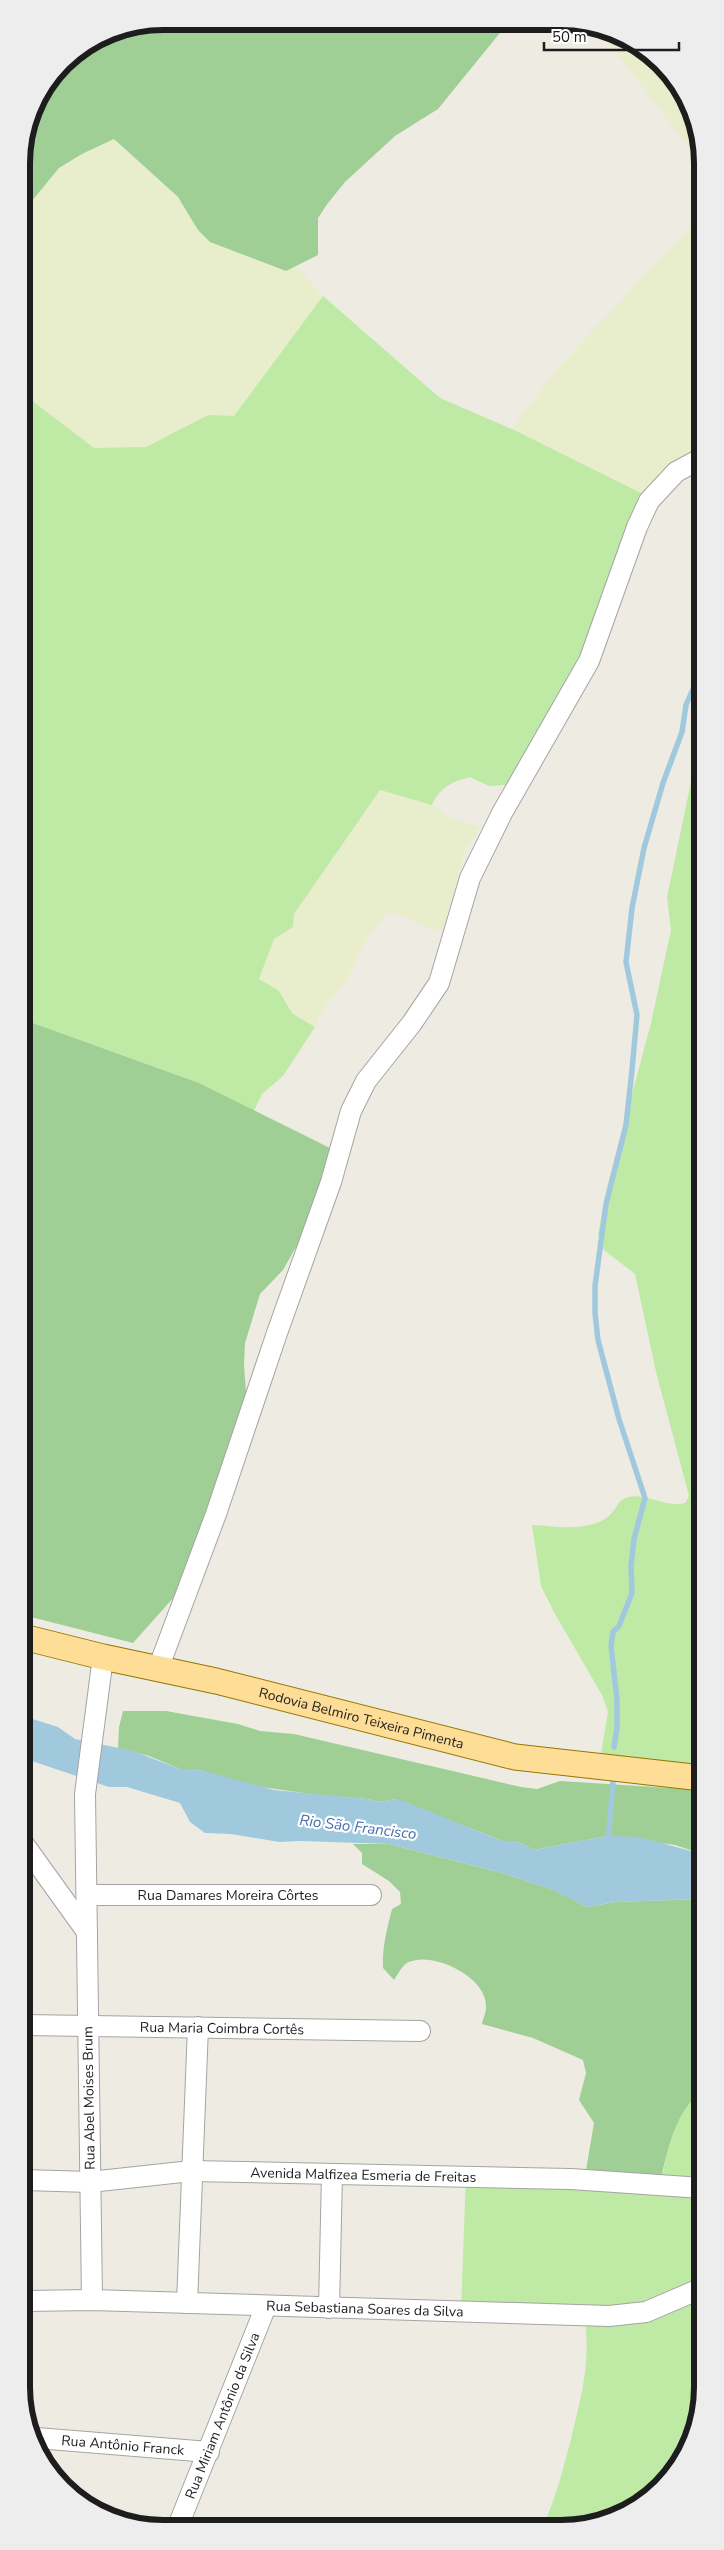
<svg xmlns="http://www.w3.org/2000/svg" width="724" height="2550" font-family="'Nunito Sans',sans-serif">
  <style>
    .farmland { fill: #e8eecc }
    .grass { fill: #bfeaa6 }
    .forest { fill: #9fcf95 }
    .water { fill: #a1c9de }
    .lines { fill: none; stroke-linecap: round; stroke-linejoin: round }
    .stream { stroke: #a1c9de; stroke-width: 5.5 }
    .minor-casing { stroke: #a4a4a4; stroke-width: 22 }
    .major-casing { stroke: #957600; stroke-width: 27 }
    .minor { stroke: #fff; stroke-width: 20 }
    .major { stroke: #fede97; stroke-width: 25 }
    .labels { text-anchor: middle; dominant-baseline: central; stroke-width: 4.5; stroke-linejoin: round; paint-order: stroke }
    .street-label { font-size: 14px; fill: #1d1d1d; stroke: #fff }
    .water-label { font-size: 15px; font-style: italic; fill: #476eae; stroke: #fff }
    .rim { fill: none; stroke: #1d1d1d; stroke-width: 6 }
  </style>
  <rect width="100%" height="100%" fill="#eeece2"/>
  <!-- farmland -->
  <g class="farmland">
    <path d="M599,29L661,63L700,135V163Z"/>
    <path d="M114,139L178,198L210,242L286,271L296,266L323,296L234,417L208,416L146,447L94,448L22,393V213L59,168Z"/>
    <path d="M700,216V460L647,496L512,429L557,369Z"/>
    <path d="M380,790L432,805L449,817L481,827L465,851L443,928L435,931L407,917L388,912L366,940L347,980L325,1006L315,1027L293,1014L287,1001L259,979L274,939L293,927L294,914Z"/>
  </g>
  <!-- grass -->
  <g class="grass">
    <path d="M323,296L440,398L512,429L647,496L591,640L515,784L489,786L470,777C452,782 440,787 432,805L380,790L294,914L293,927L274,939L259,979L278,990L293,1014L315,1027L283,1076L262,1094L254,1111L199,1083L22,1019V393L94,448L146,447L208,415L234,416Z"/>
    <path d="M701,734L702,1764L600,1759L608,1712L602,1695L555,1614L541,1586L532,1525C556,1526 589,1533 610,1515C617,1508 618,1499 629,1497C645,1493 666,1508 685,1503L689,1496L656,1372L635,1274L604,1250L598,1234L608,1184L651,1023L671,930L667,897Z"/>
    <path d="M702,2091V2396L692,2441L667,2481L632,2510L589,2526H543C556,2498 563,2469 571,2439C582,2393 590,2366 585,2318L461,2310L466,2174L663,2172C670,2142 676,2112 702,2091Z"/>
  </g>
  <!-- forest -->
  <g class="forest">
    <path d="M163,21L508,23L438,109L395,136L345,182L328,203L318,218V255L286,271L210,242L198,230L178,197L114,139L82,154L59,168L22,213V154L36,100L63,63L109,32Z"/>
    <path d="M22,1019L199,1083L332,1149L300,1240L283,1270L260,1294L245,1343L244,1365L246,1392L238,1426L183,1587L133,1643L23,1615Z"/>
    <path d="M123,1711H166L238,1724L260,1731L294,1734L521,1787L537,1789L560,1781L702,1790V1854L675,1845L607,1836L534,1850L516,1841H503L395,1799L381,1802L367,1799L318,1795L254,1786L196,1769H180L149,1756L118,1748L119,1727Z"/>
    <path d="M353,1844H389L502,1873L554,1890L587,1907L615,1902L702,1899V2091C674,2113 669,2148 660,2181L584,2182L594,2123L579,2100L586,2073L583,2060L533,2038L482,2024C483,2018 487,2011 486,2005C486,1977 433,1951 409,1962C403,1964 398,1974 394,1980L383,1968C382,1947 387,1929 392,1909L401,1904L400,1892L389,1881L362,1864V1853Z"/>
  </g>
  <!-- water -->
  <path class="water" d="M23,1716L58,1727L75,1739L133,1751L180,1769H196L274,1790L367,1799L381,1802L395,1799L404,1801L482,1833L503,1841H516L534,1850L607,1836L639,1837L702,1854V1899L615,1902L587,1907L553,1890L502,1873L389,1844L300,1841L279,1842L231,1834L205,1833L190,1822L180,1803L127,1787H109L23,1758Z"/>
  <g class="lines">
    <!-- stream -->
    <g class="stream">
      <path d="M614,1747L617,1728V1700L611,1646L613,1632L619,1626L632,1593L631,1566L634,1539L645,1498L619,1419L598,1340L595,1313V1286L606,1204L626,1125L632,1070L637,1015L626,962L632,908L644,848L663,783L682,732L686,705L701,671"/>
      <path d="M608,1843L613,1780"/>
    </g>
    <!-- minor casing -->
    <g class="minor-casing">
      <g id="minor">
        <path d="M158,1669L216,1514L277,1333L331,1182L351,1111L366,1081L412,1023L439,983L470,878L502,813L589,661L637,527L649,501L676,472L700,459"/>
        <path d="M23,1843L87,1932"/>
        <path id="s1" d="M87,1895H371"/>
        <path id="s2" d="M24,2025L420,2031"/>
        <path id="s3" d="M24,2180L90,2182L191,2171L571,2179L702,2188"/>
        <path d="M92,2300L85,1794L103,1657"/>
        <path id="s4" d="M24,2301L92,2300L609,2316L646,2312L702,2288"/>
        <path d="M187,2303L198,2027"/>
        <path d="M329,2308L332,2174"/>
        <path id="s5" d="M37,2438L209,2452"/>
        <path id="s6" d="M178,2526L266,2306"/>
      </g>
    </g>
    <!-- major casing -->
    <g class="major-casing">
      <g id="major">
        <path id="s7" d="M23,1637L103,1657L216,1681L515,1757L702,1778"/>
      </g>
    </g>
    <!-- minor -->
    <use href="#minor" class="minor"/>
    <!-- major -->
    <use href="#major" class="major"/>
  </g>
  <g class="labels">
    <!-- street labels -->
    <g class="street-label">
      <text stroke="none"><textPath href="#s7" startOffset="348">Rodovia Belmiro Teixeira Pimenta</textPath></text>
      <text stroke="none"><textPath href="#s1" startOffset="141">Rua Damares Moreira Côrtes</textPath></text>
      <text stroke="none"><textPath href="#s2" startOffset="198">Rua Maria Coimbra Cortês</textPath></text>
      <text transform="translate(89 2098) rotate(-91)">Rua Abel Moises Brum</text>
      <text stroke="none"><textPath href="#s3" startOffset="340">Avenida Malfizea Esmeria de Freitas</textPath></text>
      <text stroke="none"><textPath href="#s4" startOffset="341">Rua Sebastiana Soares da Silva</textPath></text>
      <text stroke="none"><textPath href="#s6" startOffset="119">Rua Miriam Antônio da Silva</textPath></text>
      <text stroke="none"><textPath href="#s5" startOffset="86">Rua Antônio Franck</textPath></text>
    </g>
    <!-- water labels -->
    <g class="water-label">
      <text transform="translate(358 1827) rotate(7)">Rio São Francisco</text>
    </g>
  </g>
  <!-- crop -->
  <path d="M0 0H724V2550H0ZM163 30H561A133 133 0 0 1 694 163V2387A133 133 0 0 1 561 2520H163A133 133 0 0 1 30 2387V163A133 133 0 0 1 163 30Z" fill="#ededed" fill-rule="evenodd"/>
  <path class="rim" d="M163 30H561A133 133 0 0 1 694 163V2387A133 133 0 0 1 561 2520H163A133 133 0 0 1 30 2387V163A133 133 0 0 1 163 30Z"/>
  <!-- scale -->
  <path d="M544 42v8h135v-8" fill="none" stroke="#1d1d1d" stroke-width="2.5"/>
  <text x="552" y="42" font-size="15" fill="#1d1d1d" stroke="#ffffff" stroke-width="4" paint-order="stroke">50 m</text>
</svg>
